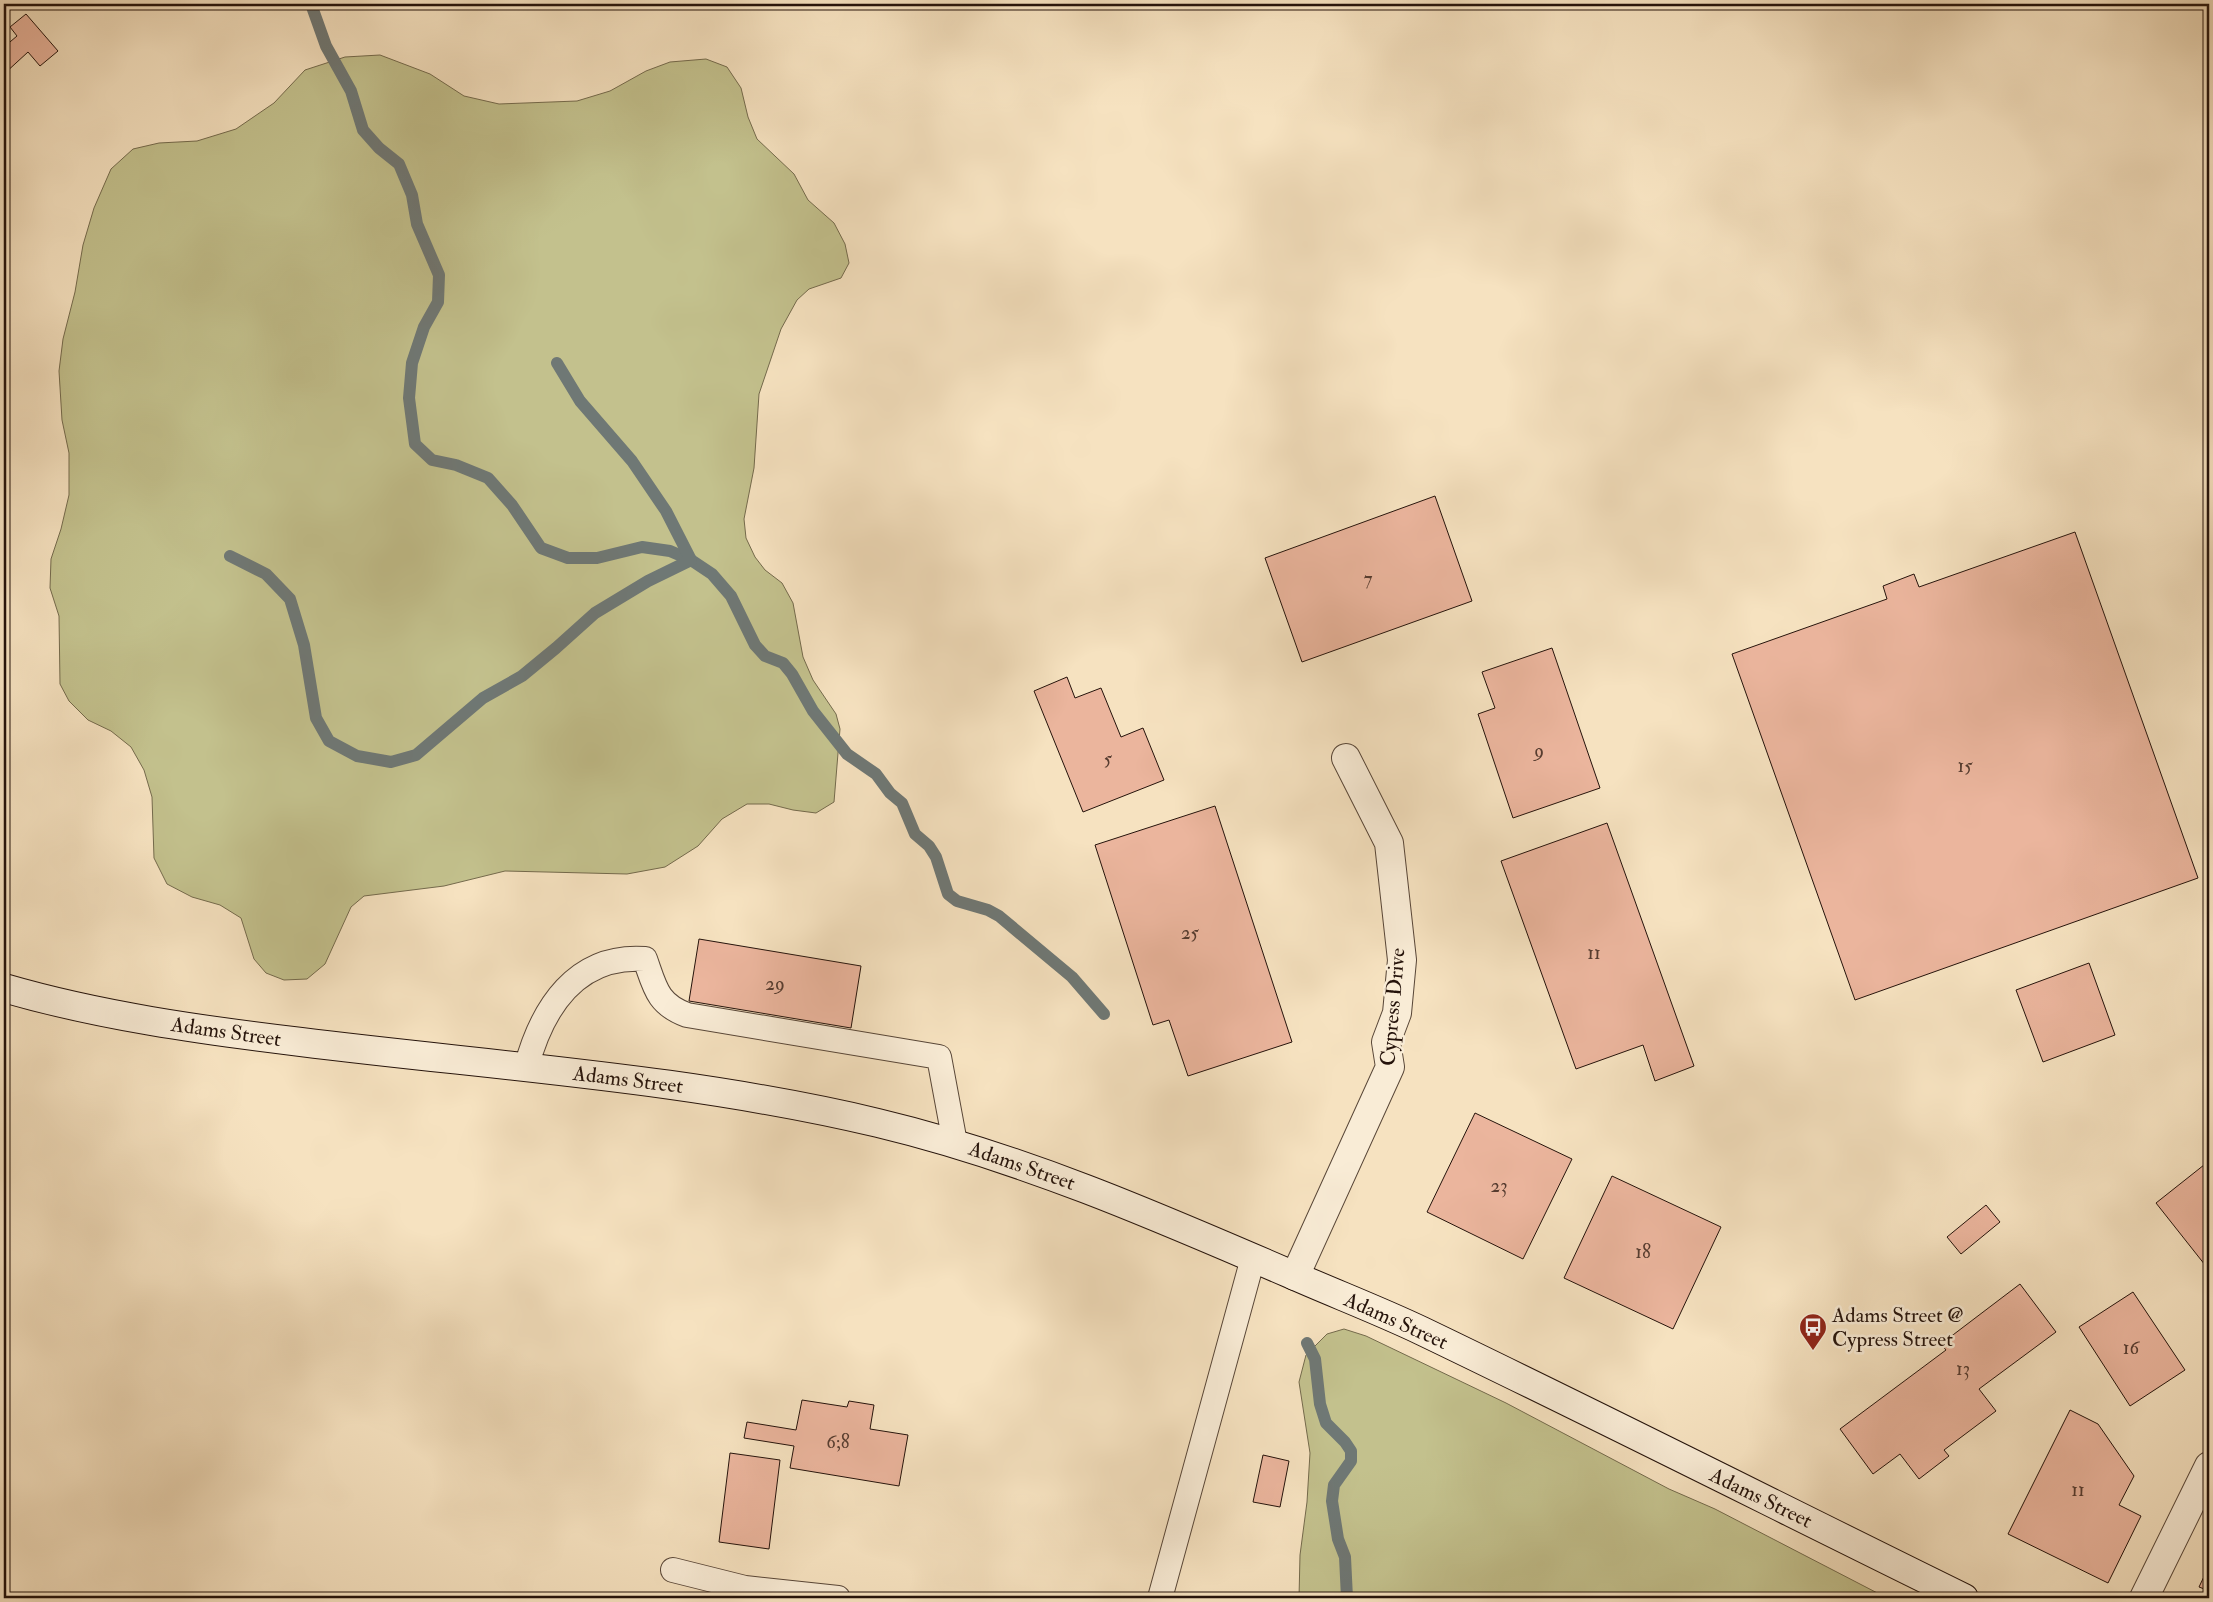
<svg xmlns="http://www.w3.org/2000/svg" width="2213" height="1602" font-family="'IM FELL Double Pica',serif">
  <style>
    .green { fill: #c3c18d; stroke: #746a4c }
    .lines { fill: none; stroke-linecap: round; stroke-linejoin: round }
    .stream { stroke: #6f7875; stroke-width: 12 }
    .building { fill: #ebb59d; stroke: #25130b }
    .lane-casing { stroke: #594738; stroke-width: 26 }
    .street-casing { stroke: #594738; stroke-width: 30 }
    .secondary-casing { stroke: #25130b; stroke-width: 30 }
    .lane { stroke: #f9ecd6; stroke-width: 24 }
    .street { stroke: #f9ecd6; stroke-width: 28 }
    .secondary { stroke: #f9ecd6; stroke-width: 28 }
    .labels { text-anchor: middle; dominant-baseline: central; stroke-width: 5; stroke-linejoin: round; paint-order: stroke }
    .number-label { font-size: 19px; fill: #563c30 }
    .street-label { font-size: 21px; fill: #25130b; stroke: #f9ecd6 }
    .poi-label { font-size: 21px; fill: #25130b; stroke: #f9ecd6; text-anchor: start }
  </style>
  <rect width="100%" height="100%" fill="#f6e2c0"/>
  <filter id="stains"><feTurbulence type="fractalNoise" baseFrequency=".004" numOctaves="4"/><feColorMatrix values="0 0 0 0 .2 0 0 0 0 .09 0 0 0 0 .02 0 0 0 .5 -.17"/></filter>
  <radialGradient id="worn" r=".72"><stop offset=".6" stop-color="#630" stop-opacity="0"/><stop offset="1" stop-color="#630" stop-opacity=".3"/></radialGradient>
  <!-- green -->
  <g class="green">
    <path d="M380,55L430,74L464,96L499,104L577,101L610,91L646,71L670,62L706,59L727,67L741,88L748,117L757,139L794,174L808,200L834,223L845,244L849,263L841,278L809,289L797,300L781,329L759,394L754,468L744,519L746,538L755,557L765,570L782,583L793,603L803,657L813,680L836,714L840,729L834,802L816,813L793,810L769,804H747L722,819L698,846L665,867L627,874L505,871L444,886L364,896L351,907L325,964L307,979L284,980L266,973L254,959L241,918L220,905L192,897L167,884L154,858L152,797L144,770L131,747L111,731L88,720L69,701L60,684L59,616L50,588L51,559L61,529L69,495V453L62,420L59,371L63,339L75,292L83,245L94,208L111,169L133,149L159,143L197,141L236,129L274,103L305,70L345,57Z"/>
    <path d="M1344,1329L1366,1336L1506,1403L1669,1489L1715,1509L1887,1598H1299L1300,1555L1307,1502L1310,1453L1299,1382L1306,1355L1327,1334Z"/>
  </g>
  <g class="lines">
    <!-- stream -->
    <g class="stream">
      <path d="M311,4L326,46L351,91L363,130L379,148L399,164L412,195L417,224L439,275L438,302L424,327L412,363L409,398L415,444L432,460L456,465L488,478L512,505L541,548L568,558H597L642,547L670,551L691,560L712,574L731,596L755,645L765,656L783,663L792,674L813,711L847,754L876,774L890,793L902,803L915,834L929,846L936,857L948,894L957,901L988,910L999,916L1072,977L1104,1014"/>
      <path d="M230,556L266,574L290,599L304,645L316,718L329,741L357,756L391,762L416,755L483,698L522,676L556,648L595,613L648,581L691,560L666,511L632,461L580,401L557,363"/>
      <path d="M1307,1343L1315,1359L1320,1404L1326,1423L1345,1442L1351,1451V1461L1334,1485L1332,1501L1338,1539L1345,1557L1347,1598"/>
    </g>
  </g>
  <!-- building -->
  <g class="building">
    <path d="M26,14L58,51L40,66L28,52L4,74V47L17,36L10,27Z"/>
    <path d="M1435,496L1472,601L1302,662L1265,558Z"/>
    <path d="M2075,532L2198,878L1855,1000L1732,654L1887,599L1883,586L1914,574L1919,587Z"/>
    <path d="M1552,648L1600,788L1513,818L1478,714L1495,708L1482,672Z"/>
    <path d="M1067,677L1075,698L1101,688L1121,737L1143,728L1164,780L1083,812L1034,691Z"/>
    <path d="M1215,806L1292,1042L1188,1076L1169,1020L1153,1025L1095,845Z"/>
    <path d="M1607,823L1694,1066L1655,1081L1643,1045L1576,1069L1501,861Z"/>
    <path d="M699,939L861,966L851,1028L689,1001Z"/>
    <path d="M2089,963L2115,1035L2043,1062L2016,990Z"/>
    <path d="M1475,1113L1572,1159L1523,1259L1427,1212Z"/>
    <path d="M2209,1161V1270L2156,1203Z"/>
    <path d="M1612,1176L1721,1227L1673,1329L1564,1278Z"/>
    <path d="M1986,1205L2000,1222L1961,1254L1947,1237Z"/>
    <path d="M2020,1284L2056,1332L1979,1389L1996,1411L1944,1450L1949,1456L1919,1479L1900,1454L1873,1474L1840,1429L1946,1350L1941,1344Z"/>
    <path d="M2133,1292L2185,1370L2130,1406L2079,1327Z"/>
    <path d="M802,1400L847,1407L849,1401L874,1405L870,1429L908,1435L899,1486L790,1468L794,1446L744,1438L747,1422L796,1430Z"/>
    <path d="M2070,1410L2098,1424L2134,1476L2119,1505L2141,1516L2108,1583L2008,1534Z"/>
    <path d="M730,1453L780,1460L769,1549L719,1542Z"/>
    <path d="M1263,1455L1289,1461L1280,1507L1253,1502Z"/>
    <path d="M2209,1566V1598H2203L2207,1590L2199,1587Z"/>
  </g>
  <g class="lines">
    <!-- lane casing -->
    <g class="lane-casing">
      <g id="lane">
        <path d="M526,1068C542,1008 576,954 645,959C655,987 657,1004 687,1015L939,1057L955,1143"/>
        <path d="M673,1570L745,1588L838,1598"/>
        <path d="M1160,1598L1253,1258"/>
      </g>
    </g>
    <!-- street casing -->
    <g class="street-casing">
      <g id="street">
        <path d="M1295,1276L1390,1067L1386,1042L1397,1013L1402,960L1389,843L1346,758"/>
        <path d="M2144,1598L2209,1466"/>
      </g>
    </g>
    <!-- secondary casing -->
    <g class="secondary-casing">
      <path id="secondary" d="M4,988C100,1016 201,1030 301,1042C493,1066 689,1078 878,1123C1020,1157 1154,1215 1288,1273C1333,1293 1378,1310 1422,1331C1603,1418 1783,1509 1964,1598"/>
    </g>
    <!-- lane -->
    <use href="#lane" class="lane"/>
    <!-- street -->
    <use href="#street" class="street"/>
    <!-- secondary -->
    <use href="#secondary" class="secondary"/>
  </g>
  <!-- icons -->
  <defs>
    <g id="bus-pin" transform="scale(1.4375)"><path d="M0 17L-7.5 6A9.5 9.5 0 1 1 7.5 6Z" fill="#8f2418" stroke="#f9ecd6"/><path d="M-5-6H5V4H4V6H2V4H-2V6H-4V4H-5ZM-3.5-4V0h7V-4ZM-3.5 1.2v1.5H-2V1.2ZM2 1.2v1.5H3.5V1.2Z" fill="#fff"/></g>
  </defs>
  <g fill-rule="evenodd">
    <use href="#bus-pin" x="1813" y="1327"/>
  </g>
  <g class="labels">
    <!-- number labels -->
    <g class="number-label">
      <text x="1368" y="579">7</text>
      <text x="1539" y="751">9</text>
      <text x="1108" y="759">5</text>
      <text x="1965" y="766">15</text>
      <text x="1190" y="933">25</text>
      <text x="1594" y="953">11</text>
      <text x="775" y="984">29</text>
      <text x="1499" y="1186">23</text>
      <text x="1643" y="1252">18</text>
      <text x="2131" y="1348">16</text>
      <text x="1963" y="1369">13</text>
      <text x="838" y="1442">6;8</text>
      <text x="2078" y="1490">11</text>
    </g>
    <!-- street labels -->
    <g class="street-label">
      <text transform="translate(1393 1007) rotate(-85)">Cypress Drive</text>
      <text transform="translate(226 1032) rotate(8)">Adams Street</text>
      <text transform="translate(628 1080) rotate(7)">Adams Street</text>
      <text transform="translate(1022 1166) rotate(19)">Adams Street</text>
      <text transform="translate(1396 1321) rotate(24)">Adams Street</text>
      <text transform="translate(1761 1498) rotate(26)">Adams Street</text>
    </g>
    <!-- poi labels -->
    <g class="poi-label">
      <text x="1832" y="1315">Adams Street @<tspan x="1832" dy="24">Cypress Street</tspan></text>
    </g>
  </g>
  <!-- margin -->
  <rect width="2213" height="1602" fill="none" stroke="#f6e2c0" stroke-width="20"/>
  <rect x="5" y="5" width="2203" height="1592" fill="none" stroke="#25130b" stroke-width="2.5"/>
  <rect x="10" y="10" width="2193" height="1582" fill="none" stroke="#25130b"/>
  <rect width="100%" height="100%" filter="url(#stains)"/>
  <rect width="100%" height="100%" fill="url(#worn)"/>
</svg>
